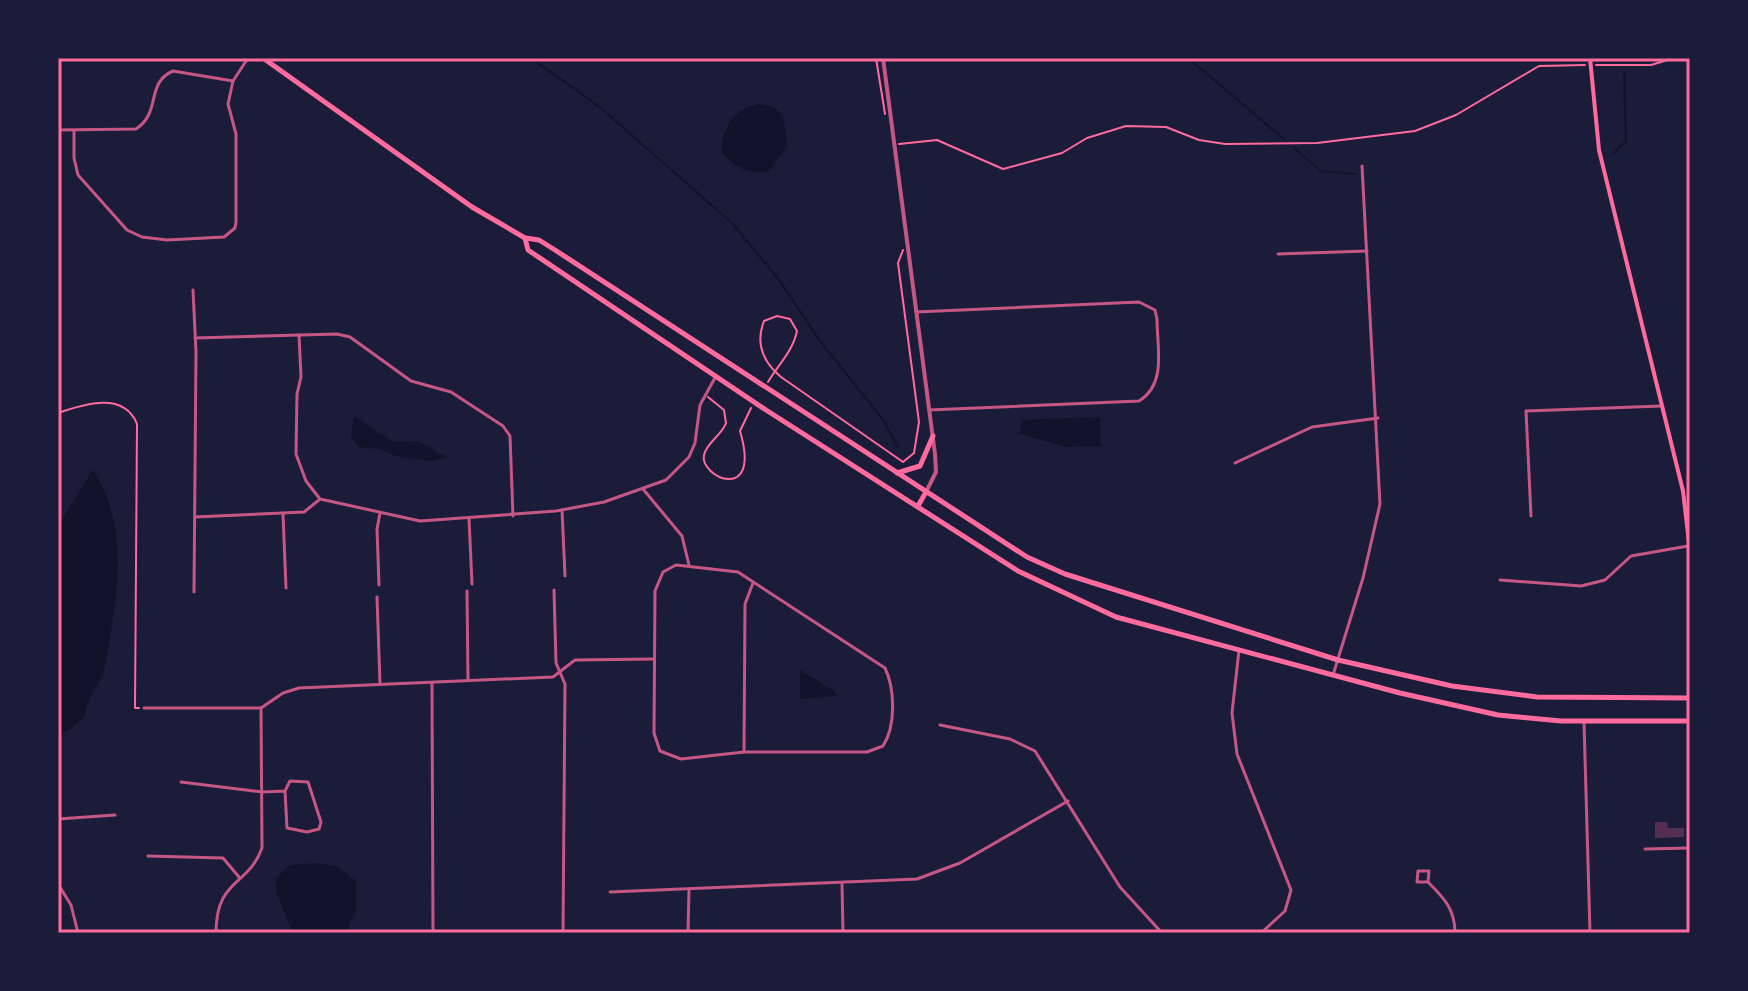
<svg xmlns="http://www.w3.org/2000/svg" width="1748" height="991" font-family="Karla,sans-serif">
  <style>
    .water { fill: #12122b }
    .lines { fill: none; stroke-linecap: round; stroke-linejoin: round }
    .stream { stroke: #12122b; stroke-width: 2 }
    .building { fill: #542f53 }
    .path { stroke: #ff6b9d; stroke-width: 2 }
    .minor { stroke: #c65784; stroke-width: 3 }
    .tertiary { stroke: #c65784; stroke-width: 4 }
    .secondary { stroke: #ff6b9d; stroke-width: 4 }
    .primary { stroke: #ff6b9d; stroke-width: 5 }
    .neatline { fill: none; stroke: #ff6b9d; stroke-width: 3 }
  </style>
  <rect width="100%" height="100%" fill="#1b1b3a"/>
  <!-- water -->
  <g class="water">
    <path d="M759,104L771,106L783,115L787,146L770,171C746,174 738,169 721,152C723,127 734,108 759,104Z"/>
    <path d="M354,416L393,442L419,441L447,458L432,461L396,456L379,449L359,447L351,437Z"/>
    <path d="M1100,417L1101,446L1067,447L1020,434L1022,420Z"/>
    <path d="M93,470C132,528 116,603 105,667C103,683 88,692 85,717L66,732H58V526Z"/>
    <path d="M800,670L834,691L837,696L800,699Z"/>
    <path d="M317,863L338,867L356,881V909L346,933H293L276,892V878L290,865Z"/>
  </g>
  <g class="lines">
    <!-- stream -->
    <g class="stream">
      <path d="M531,58L601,108L733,224L779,280L820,341L884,421L898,448"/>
      <path d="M1188,58L1284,139"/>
      <path d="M1624,60V58"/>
      <path d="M1294,148L1321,171L1355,174"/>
      <path d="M1614,153L1626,141L1624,71"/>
    </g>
  </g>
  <!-- building -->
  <path class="building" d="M1655,822H1667L1668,828H1684V837L1655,838Z"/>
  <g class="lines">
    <!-- path -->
    <g class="path">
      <path d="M876,58L885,114"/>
      <path d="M1596,65H1651L1674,58"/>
      <path d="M899,144L937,140L1003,169L1062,153L1087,138L1126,126L1166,127L1199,140L1225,144L1317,143L1415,131L1456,115L1539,66L1585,65"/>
      <path d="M768,382C778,365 793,351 797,331L790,319L777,316L764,321C755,344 763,362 781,377L903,462L914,453L919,422L898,263L903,250"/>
      <path d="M708,397L724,410L726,423C722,435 707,442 704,455C699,477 762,505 740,431L751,408"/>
      <path d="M58,413C84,404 124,391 137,424L135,708H139"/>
    </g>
    <!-- minor -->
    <g class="minor">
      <path d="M967,58H977"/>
      <path d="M58,130L136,129C162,112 145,83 173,71L233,81L248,58"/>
      <path d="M74,130V158L78,175L127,230L142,237L167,240L224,237L235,228L236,222V134L228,104L233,81"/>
      <path d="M1278,254L1367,251"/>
      <path d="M193,290L196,352L194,592"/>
      <path d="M916,312L1139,302L1155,310L1157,319C1157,348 1167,384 1139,401L929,410"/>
      <path d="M299,335L301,377L297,394L296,454L306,481L320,499L420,521L556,511L604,502L666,480L689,457L695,443L700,405L716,376"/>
      <path d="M195,338L337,334L350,337L411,381L451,392L503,426L510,436L513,516"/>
      <path d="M1235,463L1312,427L1378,418"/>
      <path d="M643,489L682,536L689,565"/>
      <path d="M562,510L565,576"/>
      <path d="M283,514L286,588"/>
      <path d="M1531,516L1526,411L1661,406"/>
      <path d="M195,517L304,512L319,500"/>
      <path d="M469,519L472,584"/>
      <path d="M676,565L738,572L885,668C895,689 896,726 883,746L867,752H744L681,759L660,751L654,733L655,591L663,572Z"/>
      <path d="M1500,580L1581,586L1605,580L1631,556L1688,546"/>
      <path d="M379,585L377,529L380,513"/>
      <path d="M554,590L556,663L565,684L563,933"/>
      <path d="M467,591L468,680"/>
      <path d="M377,597L380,684"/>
      <path d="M1239,650L1232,713L1237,754L1291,890L1285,911L1261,933"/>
      <path d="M1333,675L1363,578L1380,504L1362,166"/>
      <path d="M432,683L433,933"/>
      <path d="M144,708H261L283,693L299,688L553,677L575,660L654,659"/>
      <path d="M1584,722L1590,933"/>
      <path d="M940,725L1010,739L1035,751L1120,887L1162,933"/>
      <path d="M744,752L745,604L753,583"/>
      <path d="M181,782L263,792L285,791L287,828L307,832L319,829L321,822L308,782L290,781L285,791"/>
      <path d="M58,819L115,815"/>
      <path d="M1645,849L1690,848"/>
      <path d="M148,856L223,858L239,877"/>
      <path d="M1428,882L1429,871H1418L1417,882H1428C1444,898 1455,909 1455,933"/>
      <path d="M58,884L71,905L78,933"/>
      <path d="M842,884L843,933"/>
      <path d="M610,892L917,879L960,863L1068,801"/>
      <path d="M184,933L215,932"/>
      <path d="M216,933C216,878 248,887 262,848L261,708"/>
      <path d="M688,933L689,890"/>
    </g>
    <!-- tertiary -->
    <path class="tertiary" d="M883,58L935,454L936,472L926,492"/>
    <!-- secondary -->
    <path class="secondary" d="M1590,58L1599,150L1683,491L1690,551"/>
    <!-- primary -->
    <g class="primary">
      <path d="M263,58L472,207L525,238L539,240L555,250L1027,557L1065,574L1338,660L1452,686L1537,697L1690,698"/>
      <path d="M525,238L528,250L766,410L1018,571L1116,617L1400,693L1498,715L1561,721H1690"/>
      <path d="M897,473L920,466L933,436"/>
      <path d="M918,506L926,492"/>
    </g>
  </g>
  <!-- border -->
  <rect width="1748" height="991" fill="none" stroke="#1b1b3a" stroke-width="120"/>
  <rect x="60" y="60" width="1628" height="871" class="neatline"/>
</svg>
